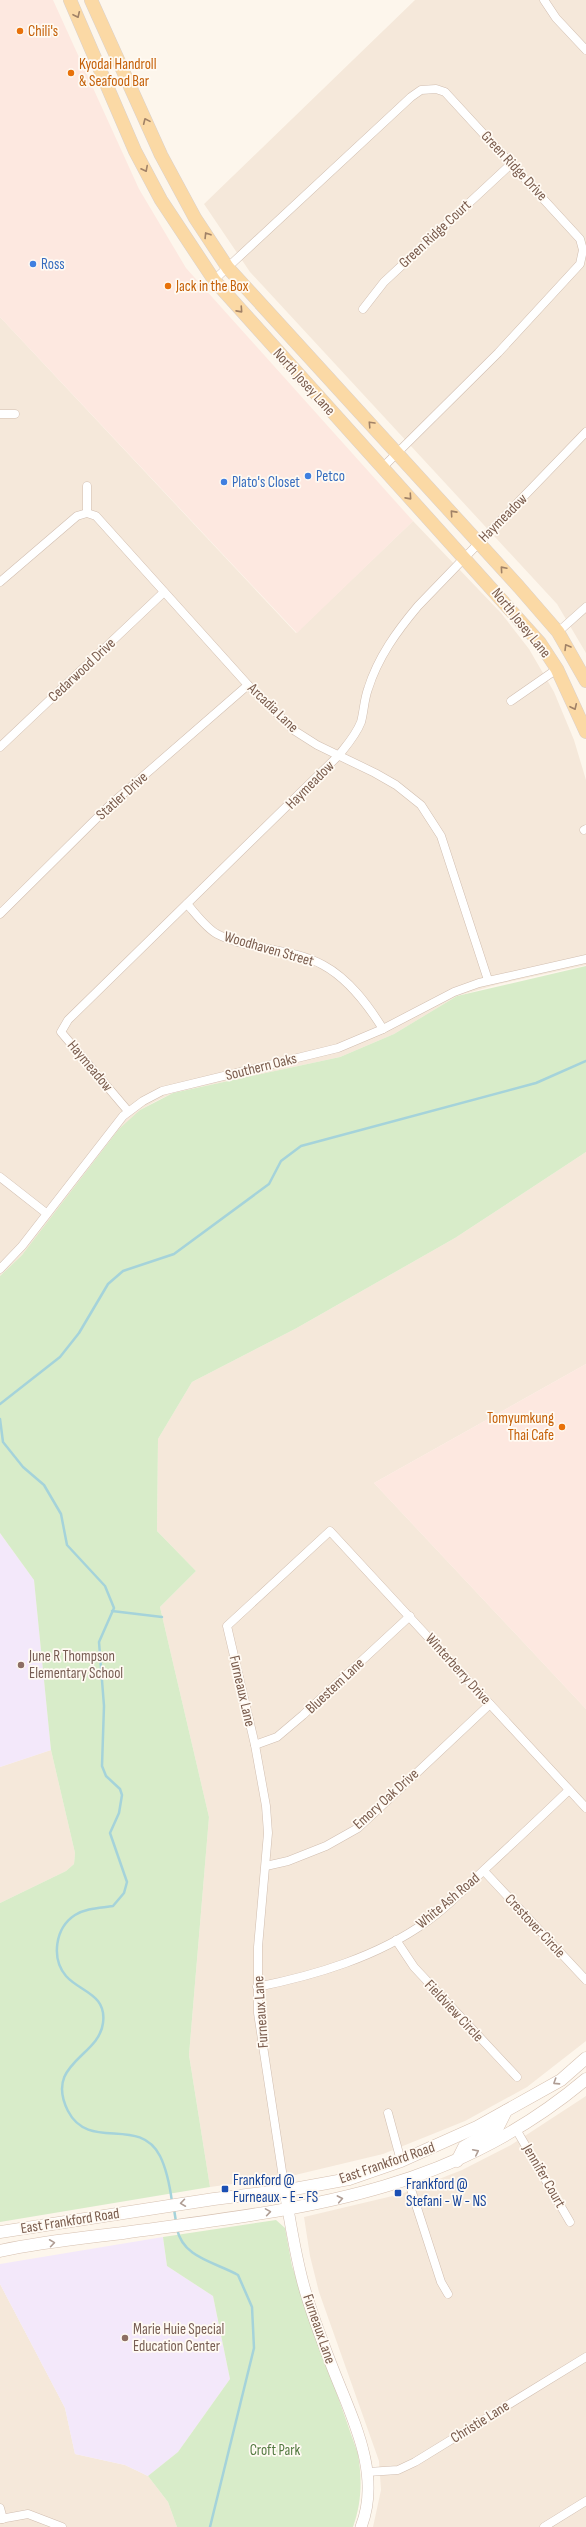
<svg xmlns="http://www.w3.org/2000/svg" width="586" height="2527" font-family="'Sofia Sans Condensed',sans-serif">
  <style>
    .residential { fill: #f5e8da }
    .commercial { fill: #fde8e0 }
    .education { fill: #f3e8fa }
    .green { fill: #d8ecc9 }
    .lines { fill: none; stroke-linecap: round; stroke-linejoin: round }
    .stream { stroke: #a5d3da; stroke-width: 2.5 }
    .minor-casing { stroke: #d1beb0; stroke-width: 9 }
    .tertiary-casing { stroke: #d1beb0; stroke-width: 12 }
    .secondary-casing { stroke: #d6c0b0; stroke-width: 13 }
    .primary-casing { stroke: #dad1cd; stroke-width: 14 }
    .minor { stroke: #fff; stroke-width: 8 }
    .tertiary { stroke: #fff; stroke-width: 11 }
    .secondary { stroke: #fff; stroke-width: 12 }
    .primary { stroke: #fbd9a5; stroke-width: 13 }
    .oneway { stroke: #a18267 }
    .oneway2 { stroke: #af9d94 }
    .food-dot { fill: #e8710a; stroke: #fffaf3; stroke-width: 1.5 }
    .shop-dot { fill: #3f7fe0; stroke: #fffaf3; stroke-width: 1.5 }
    .education-dot { fill: #8d6e63; stroke: #fffaf3; stroke-width: 1.5 }
    .transit-dot { fill: #1a4fb4; stroke: #fffaf3; stroke-width: 1.5 }
    .labels { text-anchor: middle; dominant-baseline: central; stroke-width: 3.5; stroke-linejoin: round; paint-order: stroke }
    .food-label { font-size: 15px; fill: #c56008; stroke: #fffaf3; text-anchor: start }
    .street-label { font-size: 15px; fill: #7a5c4d; stroke: #fffaf3 }
    .shop-label { font-size: 15px; fill: #366cbe; stroke: #fffaf3; text-anchor: start }
    .education-label { font-size: 15px; fill: #785e54; stroke: #fffaf3; text-anchor: start }
    .transit-label { font-size: 15px; fill: #164399; stroke: #fffaf3; text-anchor: start }
    .park-label { font-size: 15px; fill: #537a41; stroke: #fffaf3 }
  </style>
  <rect width="100%" height="100%" fill="#fdf6ec"/>
  <!-- residential -->
  <g class="residential">
    <path d="M415,0H586V653L557,604L250,272L204,204Z"/>
    <path d="M0,317L296,633L413,521L501,613L529,649L554,692L574,740L586,780V965L499,984L457,996L394,1034L340,1057L173,1093L156,1101L140,1110L22,1255L0,1276Z"/>
    <path d="M586,1152V1364L374,1483L586,1709V2041L527,2087L465,2121L383,2154L291,2176L210,2187L189,2055L209,1817L160,1607L196,1571L157,1531L158,1439L192,1382L295,1329L455,1238Z"/>
    <path d="M51,1750L75,1853L74,1864L66,1871L0,1903V1767Z"/>
    <path d="M586,2096V2527H373L381,2490L379,2461L319,2292L310,2256L304,2217L401,2194L462,2170L511,2145Z"/>
    <path d="M0,2284L65,2408L75,2454L125,2465L148,2476L168,2502L177,2527H0Z"/>
  </g>
  <!-- commercial -->
  <g class="commercial">
    <path d="M0,0H53L139,189L186,268L413,521L297,633L0,317Z"/>
    <path d="M586,1364V1709L374,1483Z"/>
  </g>
  <!-- education -->
  <g class="education">
    <path d="M0,1533L34,1580L51,1750L0,1767Z"/>
    <path d="M163,2237L167,2266L213,2296L230,2379L178,2452L148,2476L125,2465L75,2454L65,2408L0,2284V2264Z"/>
  </g>
  <!-- green -->
  <g class="green">
    <path d="M586,966V1152L455,1238L295,1329L192,1382L158,1439L157,1531L196,1571L160,1607L209,1817L189,2055L210,2187L0,2222V1903L66,1871L74,1864L75,1853L51,1750L34,1580L0,1533V1276L22,1255L119,1129L140,1110L173,1093L340,1057L394,1034L457,996Z"/>
    <path d="M276,2220L285,2228L292,2266L358,2454C362,2479 362,2502 353,2527H177L168,2502L148,2476L178,2452L230,2379L213,2296L167,2266L163,2237Z"/>
  </g>
  <g class="lines">
    <!-- stream -->
    <g class="stream">
      <path d="M0,1404L60,1357L79,1333L108,1284L123,1271L174,1254L269,1184L281,1161L301,1146L536,1083L586,1061"/>
      <path d="M0,1419L3,1442L23,1467L44,1485L61,1514L67,1545L105,1586L114,1608L99,1642L104,1706L102,1766L106,1776L120,1789L122,1795L119,1813L110,1833L127,1882L124,1893L113,1906C100,1908 86,1908 75,1915C55,1928 51,1958 66,1976C80,1992 107,1994 103,2023C99,2057 44,2063 68,2111C89,2152 139,2115 160,2156C167,2170 170,2187 172,2202"/>
      <path d="M112,1611L162,1617"/>
      <path d="M174,2209L176,2222"/>
      <path d="M177,2229C183,2258 215,2262 238,2275L252,2307L254,2348L210,2527"/>
    </g>
    <!-- minor casing -->
    <g class="minor-casing">
      <g id="minor">
        <path d="M544,0L556,18L586,50"/>
        <path d="M214,280L411,97L421,90L436,89L445,92L580,239L583,250L580,264L498,353L382,468"/>
        <path d="M363,309L384,282L511,164"/>
        <path d="M0,414H15"/>
        <path d="M87,513V486"/>
        <path d="M0,582L77,516L87,513L96,516L248,685L295,731L317,745L375,773L396,785L421,805L441,836L488,980"/>
        <path d="M558,632L586,607"/>
        <path d="M511,701L557,669"/>
        <path d="M0,747L164,592"/>
        <path d="M584,830L586,829"/>
        <path d="M187,904C196,914 206,928 217,934C250,951 291,947 323,965C349,979 368,1005 383,1029"/>
        <path d="M0,914L110,805L248,685"/>
        <path d="M128,1111L61,1032L68,1020L339,755C347,745 356,735 361,722C364,711 364,700 368,689C378,657 397,631 418,606L586,432"/>
        <path d="M0,1177L46,1213"/>
        <path d="M0,1269L22,1246L123,1116L143,1101L162,1091L338,1048L383,1029L454,992L479,983L586,959"/>
        <path d="M255,1745L277,1737L303,1715L410,1616"/>
        <path d="M266,1866L288,1861L326,1846L358,1828L490,1704"/>
        <path d="M484,1871L586,1980"/>
        <path d="M396,1940L414,1967L517,2077"/>
        <path d="M257,1987C316,1975 377,1957 426,1922C448,1907 466,1887 485,1869C513,1843 541,1817 569,1790"/>
        <path d="M388,2113L401,2161"/>
        <path d="M517,2131L570,2222"/>
        <path d="M408,2180L441,2282L448,2294"/>
        <path d="M285,2191L258,2013V1947L268,1833L266,1806L255,1745L227,1626L330,1531L586,1808"/>
        <path d="M368,2472L398,2470L415,2462L586,2357"/>
        <path d="M0,2508L3,2519"/>
        <path d="M0,2519L28,2514L62,2527"/>
        <path d="M544,2527L586,2501"/>
      </g>
    </g>
    <!-- tertiary casing -->
    <g class="tertiary-casing">
      <path id="tertiary" d="M285,2191C290,2222 295,2253 303,2283C311,2313 322,2341 333,2369C352,2418 382,2474 361,2527"/>
    </g>
    <!-- secondary casing -->
    <g class="secondary-casing">
      <g id="secondary">
        <path d="M457,2161L464,2147L498,2127L506,2111"/>
        <path d="M0,2232L214,2199L294,2189L349,2179L401,2161L477,2127L561,2080L586,2058"/>
        <path d="M0,2251C40,2242 82,2238 123,2233C296,2209 446,2197 586,2079"/>
      </g>
    </g>
    <!-- primary casing -->
    <g class="primary-casing">
      <g id="primary">
        <path d="M70,0L135,151L161,200L214,280L540,643L557,669L586,732"/>
        <path d="M91,0L161,155L195,218L228,268L519,587L558,632L586,681"/>
      </g>
    </g>
    <!-- minor -->
    <use href="#minor" class="minor"/>
    <!-- tertiary -->
    <use href="#tertiary" class="tertiary"/>
    <!-- secondary -->
    <use href="#secondary" class="secondary"/>
    <!-- primary -->
    <use href="#primary" class="primary"/>
  </g>
  <!-- one-way arrows -->
  <defs><path id="oneway-chevron" d="M-2-3.5L2.5 0L-2 3.5" fill="none" stroke-width="1.6" stroke-linecap="round" stroke-linejoin="round"/></defs>
  <g class="oneway">
    <use href="#oneway-chevron" transform="translate(77 15) rotate(65)"/>
    <use href="#oneway-chevron" transform="translate(146 121) rotate(-114)"/>
    <use href="#oneway-chevron" transform="translate(145 169) rotate(63)"/>
    <use href="#oneway-chevron" transform="translate(207 235) rotate(-122)"/>
    <use href="#oneway-chevron" transform="translate(240 310) rotate(48)"/>
    <use href="#oneway-chevron" transform="translate(371 424) rotate(-133)"/>
    <use href="#oneway-chevron" transform="translate(409 497) rotate(48)"/>
    <use href="#oneway-chevron" transform="translate(453 513) rotate(-132)"/>
    <use href="#oneway-chevron" transform="translate(503 569) rotate(-131)"/>
    <use href="#oneway-chevron" transform="translate(567 647) rotate(-121)"/>
    <use href="#oneway-chevron" transform="translate(574 707) rotate(65)"/>
  </g>
  <g class="oneway2">
    <use href="#oneway-chevron" transform="translate(556 2082) rotate(147)"/>
    <use href="#oneway-chevron" transform="translate(476 2152) rotate(-26)"/>
    <use href="#oneway-chevron" transform="translate(340 2199) rotate(-11)"/>
    <use href="#oneway-chevron" transform="translate(183 2203) rotate(172)"/>
    <use href="#oneway-chevron" transform="translate(268 2212) rotate(-9)"/>
    <use href="#oneway-chevron" transform="translate(52 2243) rotate(-8)"/>
  </g>
  <!-- markers -->
  <g class="food-dot">
    <circle cx="20" cy="31" r="4"/>
    <circle cx="71" cy="73" r="4"/>
    <circle cx="168" cy="286" r="4"/>
    <circle cx="562" cy="1427" r="4"/>
  </g>
  <g class="shop-dot">
    <circle cx="33" cy="264" r="4"/>
    <circle cx="308" cy="476" r="4"/>
    <circle cx="224" cy="482" r="4"/>
  </g>
  <g class="education-dot">
    <circle cx="21" cy="1665" r="4"/>
    <circle cx="125" cy="2338" r="4"/>
  </g>
  <g class="transit-dot">
    <rect x="221" y="2185" width="8" height="8" rx="2"/>
    <rect x="394" y="2189" width="8" height="8" rx="2"/>
  </g>
  <g class="labels">
    <!-- food labels -->
    <g class="food-label">
      <text x="28" y="31">Chili's</text>
      <text x="79" y="64">Kyodai Handroll<tspan x="79" dy="17">&amp; Seafood Bar</tspan></text>
      <text x="176" y="286">Jack in the Box</text>
      <text x="554" y="1418" text-anchor="end">Tomyumkung<tspan x="554" dy="17">Thai Cafe</tspan></text>
    </g>
    <!-- street labels -->
    <g class="street-label">
      <text transform="translate(514 166) rotate(47)">Green Ridge Drive</text>
      <text transform="translate(435 234) rotate(-43)">Green Ridge Court</text>
      <text transform="translate(304 382) rotate(48)">North Josey Lane</text>
      <text transform="translate(503 518) rotate(-45)">Haymeadow</text>
      <text transform="translate(521 623) rotate(51)">North Josey Lane</text>
      <text transform="translate(82 670) rotate(-43)">Cedarwood Drive</text>
      <text transform="translate(273 708) rotate(44)">Arcadia Lane</text>
      <text transform="translate(310 785) rotate(-45)">Haymeadow</text>
      <text transform="translate(122 796) rotate(-42)">Statler Drive</text>
      <text transform="translate(269 949) rotate(16)">Woodhaven Street</text>
      <text transform="translate(90 1066) rotate(50)">Haymeadow</text>
      <text transform="translate(261 1067) rotate(-14)">Southern Oaks</text>
      <text transform="translate(458 1669) rotate(48)">Winterberry Drive</text>
      <text transform="translate(335 1686) rotate(-43)">Bluestem Lane</text>
      <text transform="translate(242 1691) rotate(77)">Furneaux Lane</text>
      <text transform="translate(386 1799) rotate(-42)">Emory Oak Drive</text>
      <text transform="translate(448 1901) rotate(-40)">White Ash Road</text>
      <text transform="translate(535 1926) rotate(47)">Crestover Circle</text>
      <text transform="translate(454 2011) rotate(47)">Fieldview Circle</text>
      <text transform="translate(261 2012) rotate(-94)">Furneaux Lane</text>
      <text transform="translate(387 2163) rotate(-19)">East Frankford Road</text>
      <text transform="translate(544 2176) rotate(60)">Jennifer Court</text>
      <text transform="translate(70 2221) rotate(-9)">East Frankford Road</text>
      <text transform="translate(319 2329) rotate(71)">Furneaux Lane</text>
      <text transform="translate(480 2422) rotate(-32)">Christie Lane</text>
    </g>
    <!-- shop labels -->
    <g class="shop-label">
      <text x="41" y="264">Ross</text>
      <text x="316" y="476">Petco</text>
      <text x="232" y="482">Plato's Closet</text>
    </g>
    <!-- education labels -->
    <g class="education-label">
      <text x="29" y="1656">June R Thompson<tspan x="29" dy="17">Elementary School</tspan></text>
      <text x="133" y="2329">Marie Huie Special<tspan x="133" dy="17">Education Center</tspan></text>
    </g>
    <!-- transit labels -->
    <g class="transit-label">
      <text x="233" y="2180">Frankford @<tspan x="233" dy="17">Furneaux - E - FS</tspan></text>
      <text x="406" y="2184">Frankford @<tspan x="406" dy="17">Stefani - W - NS</tspan></text>
    </g>
    <!-- park labels -->
    <g class="park-label">
      <text x="275" y="2450">Croft Park</text>
    </g>
  </g>
</svg>
